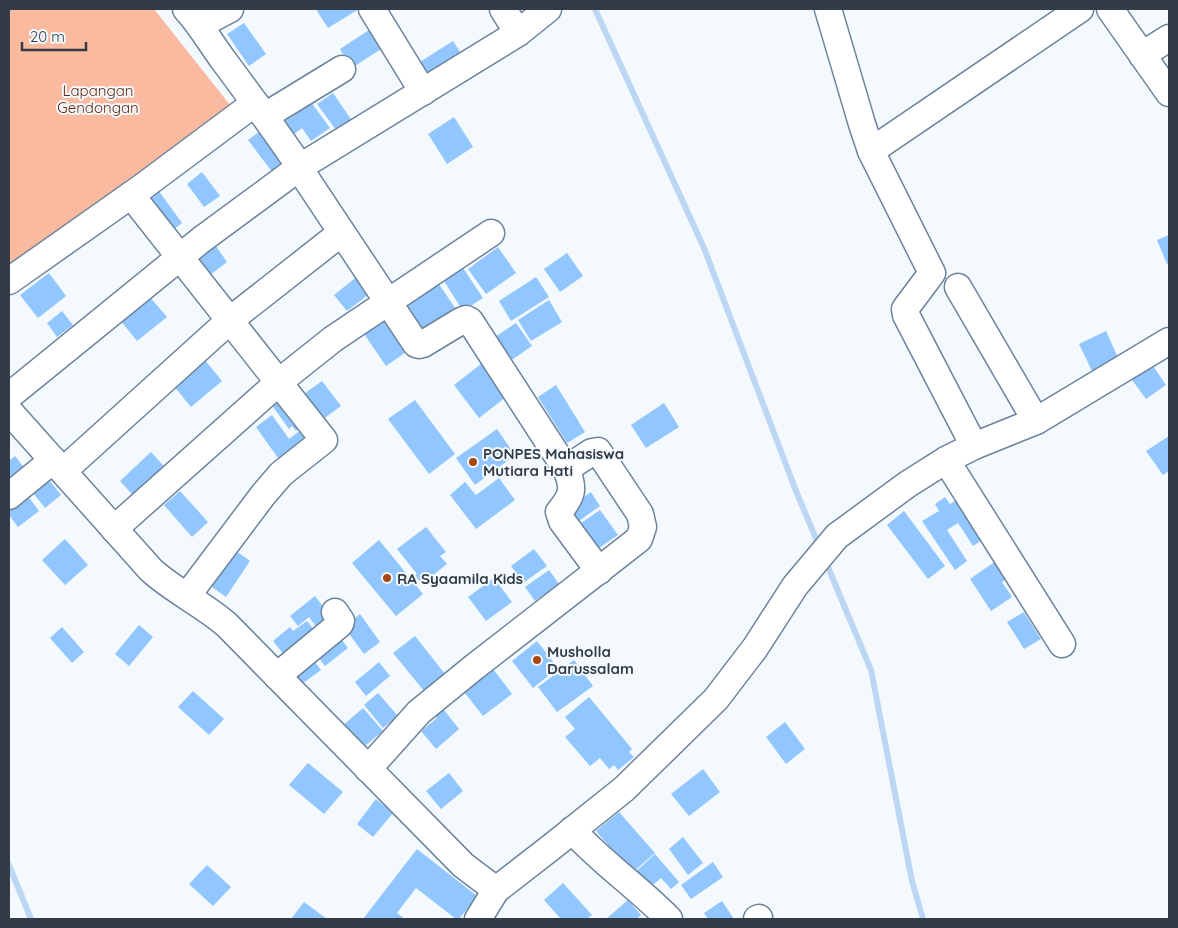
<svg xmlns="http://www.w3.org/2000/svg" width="1178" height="928" font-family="Quicksand,sans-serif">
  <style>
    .green { fill: #f9baa0 }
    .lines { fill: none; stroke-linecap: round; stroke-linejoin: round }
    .stream { stroke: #bcd6f3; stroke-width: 6 }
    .building { fill: #91c6ff }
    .minor-casing { stroke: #6d839c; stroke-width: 29 }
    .minor { stroke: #fff; stroke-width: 26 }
    .poi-dot { fill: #aa4514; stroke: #f4f9fe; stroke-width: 2 }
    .labels { text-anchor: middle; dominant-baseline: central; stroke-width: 4; stroke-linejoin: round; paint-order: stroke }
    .park-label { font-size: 15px; fill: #632910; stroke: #f4f9fe }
    .poi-label { font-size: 15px; font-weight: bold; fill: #323b46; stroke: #f4f9fe; text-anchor: start }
  </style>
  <rect width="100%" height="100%" fill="#f4f9fe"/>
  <!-- green -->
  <path class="green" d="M9,9H154L234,110L9,276Z"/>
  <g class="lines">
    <!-- stream -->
    <g class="stream">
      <path d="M595,9L704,248L796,491L819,546"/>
      <path d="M825,560L871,670L912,881L923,919"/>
      <path d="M9,865L31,919"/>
    </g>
  </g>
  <!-- building -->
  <g class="building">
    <path d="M320,9H359L328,28L317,11Z"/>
    <path d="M244,23L266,54L249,66L227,34Z"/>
    <path d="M369,30L381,49L352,68L340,49Z"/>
    <path d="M453,41L466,61L425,88L412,67Z"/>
    <path d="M333,93L357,128L342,138L317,104Z"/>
    <path d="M308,98L330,128L311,141L302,128L294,134L285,121L295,115L291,110Z"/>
    <path d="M454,117L473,147L447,164L428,134Z"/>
    <path d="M265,127L290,160L273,173L248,140Z"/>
    <path d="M202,172L220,196L204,207L187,184Z"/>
    <path d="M158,190L182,223L165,236L140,203Z"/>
    <path d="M1169,235V263L1167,264L1157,240Z"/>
    <path d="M216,246L227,262L202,281L190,265Z"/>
    <path d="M498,247L516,273L486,294L468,269Z"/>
    <path d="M567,253L583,276L560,292L544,269Z"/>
    <path d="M461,265L483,298L463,311L442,278Z"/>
    <path d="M364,271L377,288L347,311L334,295Z"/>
    <path d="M49,273L66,296L38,318L20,295Z"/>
    <path d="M434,277L460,315L419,343L393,304Z"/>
    <path d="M536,277L549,297L511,321L499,301Z"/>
    <path d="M149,296L167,317L137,341L120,320Z"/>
    <path d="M549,300L562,322L531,341L518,320Z"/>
    <path d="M62,311L73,325L57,337L47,323Z"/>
    <path d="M383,312L409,350L386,366L360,328Z"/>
    <path d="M516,323L532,346L506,364L489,341Z"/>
    <path d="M1106,331L1119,360L1093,373L1079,344Z"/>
    <path d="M204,359L222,381L191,407L173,385Z"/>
    <path d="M1151,363L1166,385L1146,399L1130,377Z"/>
    <path d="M481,364L506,397L479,418L454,385Z"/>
    <path d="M322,381L341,406L319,422L301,396Z"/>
    <path d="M556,385L585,432L567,443L538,397Z"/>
    <path d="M280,390L305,424L296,431L292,426L289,429L268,400Z"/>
    <path d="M415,400L455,454L429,474L388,419Z"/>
    <path d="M664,403L679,427L646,448L631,425Z"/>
    <path d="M272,415L289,439L306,426L316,440L283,465L256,427Z"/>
    <path d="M497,429L515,455L475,485L456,458Z"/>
    <path d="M1169,436V471L1163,475L1146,451Z"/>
    <path d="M151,452L171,474L140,503L120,481Z"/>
    <path d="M15,456L30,475L9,487V461Z"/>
    <path d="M45,475L61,495L45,508L29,488Z"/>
    <path d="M499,478L515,500L476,529L450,495L465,482L476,495Z"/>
    <path d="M24,491L39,511L18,527L9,515V503Z"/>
    <path d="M180,491L208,522L192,537L164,505Z"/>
    <path d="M591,492L600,506L579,521L570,506Z"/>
    <path d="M962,496L988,536L973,546L958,523L947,530L967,561L955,570L922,521L939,511L935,504L945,497L950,504Z"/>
    <path d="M600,510L618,535L599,548L581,523Z"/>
    <path d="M904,511L945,566L928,579L887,525Z"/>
    <path d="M426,527L446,552L440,556L447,564L422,584L415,575L417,574L397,549Z"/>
    <path d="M65,539L88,565L65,585L42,560Z"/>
    <path d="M379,540L423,594L396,616L352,563Z"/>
    <path d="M229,546L250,561L226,597L205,582Z"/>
    <path d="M534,549L547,566L523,583L511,566Z"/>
    <path d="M996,561L1008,578L1002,582L1012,597L991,611L970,579Z"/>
    <path d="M549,570L559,584L535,601L525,587Z"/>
    <path d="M494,578L512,602L486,621L468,597Z"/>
    <path d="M315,596L337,624L322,635L309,617L298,626L290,616Z"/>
    <path d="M1024,612L1041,639L1024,649L1007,622Z"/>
    <path d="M360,614L380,642L364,654L344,627Z"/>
    <path d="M307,621L319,636L288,660L273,641L290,627L293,631Z"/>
    <path d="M139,625L153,637L129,666L115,654Z"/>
    <path d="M62,627L84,652L72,663L50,638Z"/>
    <path d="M335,631L348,648L325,666L312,649Z"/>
    <path d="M415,636L445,674L424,691L393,653Z"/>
    <path d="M537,641L558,668L533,688L512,661Z"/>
    <path d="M309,654L321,670L299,686L288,671Z"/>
    <path d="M574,660L593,686L557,712L538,687Z"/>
    <path d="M379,662L390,676L366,696L355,682Z"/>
    <path d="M490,665L512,694L483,716L461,688Z"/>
    <path d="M193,691L224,719L209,735L178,707Z"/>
    <path d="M378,693L398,716L383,728L364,705Z"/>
    <path d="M589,697L632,749L629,752L634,757L618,770L614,765L609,769L600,758L590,766L565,737L575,729L565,717Z"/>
    <path d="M440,705L459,729L436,749L421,731L437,718L432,711Z"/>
    <path d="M363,708L383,731L360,750L341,727Z"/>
    <path d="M785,722L805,749L786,764L766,737Z"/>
    <path d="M308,763L343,792L324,814L289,785Z"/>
    <path d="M703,769L720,792L689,816L671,794Z"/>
    <path d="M449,773L463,791L441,809L426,791Z"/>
    <path d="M376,799L393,813L373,837L357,824Z"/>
    <path d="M619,812L655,853L632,873L596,831Z"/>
    <path d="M683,837L703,863L688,875L669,849Z"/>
    <path d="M417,849L477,896L459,919H456L416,888L397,913L405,919H363Z"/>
    <path d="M655,854L679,882L671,889L661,878L647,890L633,874Z"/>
    <path d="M713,862L723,877L691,899L681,885Z"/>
    <path d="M207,865L231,887L213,906L189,884Z"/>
    <path d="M563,883L592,915L587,919H561L544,900Z"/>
    <path d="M628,900L641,915L636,919H606Z"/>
    <path d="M722,901L734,919H708L704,913Z"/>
    <path d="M304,902L327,919H291Z"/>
  </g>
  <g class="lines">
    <!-- minor casing -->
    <g class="minor-casing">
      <g id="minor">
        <path d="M186,9C201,25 211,44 224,61C250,96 276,131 300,167"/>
        <path d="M372,9L423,92"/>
        <path d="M503,9L518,33"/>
        <path d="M828,9L862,124L871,151L1080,9"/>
        <path d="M1110,9L1169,93"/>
        <path d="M200,25L230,9"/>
        <path d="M1142,55L1169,38"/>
        <path d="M265,116L342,69"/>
        <path d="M871,151L932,273L905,309L906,315L974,446"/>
        <path d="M299,168L416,344L419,345L423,344L461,321L466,319L470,321L566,469C575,489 572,496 559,512L562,521L599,571"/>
        <path d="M131,195L324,440L281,474L263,495L187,596"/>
        <path d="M9,281L141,188L255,103"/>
        <path d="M958,287L1036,421"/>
        <path d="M9,396L201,240L300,167L518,33L548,9"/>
        <path d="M9,411L151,570C174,591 203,604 227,625L463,865L496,890"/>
        <path d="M946,460L1062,644"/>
        <path d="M63,471L229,321L341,233"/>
        <path d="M9,496L53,460"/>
        <path d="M114,529L279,382L333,339L491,233"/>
        <path d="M277,676L340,624L341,621L335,612"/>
        <path d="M368,769L419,712L473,668L639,539L643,527L640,514L598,451L592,452L566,469"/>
        <path d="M572,830C602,863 639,888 669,919"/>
        <path d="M478,919L496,890L554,845L624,789L716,699L755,648L795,586L837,536L908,484L946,460L974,446L1036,421L1169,341"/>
        <path d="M757,919L759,918"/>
      </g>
    </g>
    <!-- minor -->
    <use href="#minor" class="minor"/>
  </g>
  <!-- markers -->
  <g class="poi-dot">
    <circle cx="473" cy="462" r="5"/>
    <circle cx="387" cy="578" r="5"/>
    <circle cx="537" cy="660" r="5"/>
  </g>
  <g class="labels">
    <!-- park labels -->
    <g class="park-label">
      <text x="98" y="90">Lapangan<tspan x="98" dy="17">Gendongan</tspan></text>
    </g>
    <!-- poi labels -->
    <g class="poi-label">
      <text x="483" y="453">PONPES Mahasiswa<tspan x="483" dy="17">Mutiara Hati</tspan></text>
      <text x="397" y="578">RA Syaamila Kids</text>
      <text x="547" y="651">Musholla<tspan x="547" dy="17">Darussalam</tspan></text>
    </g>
  </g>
  <!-- border -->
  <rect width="1178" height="928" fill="none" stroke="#323b46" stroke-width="20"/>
  <!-- scale -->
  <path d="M22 42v8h64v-8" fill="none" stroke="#323b46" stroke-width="2.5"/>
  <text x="30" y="42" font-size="15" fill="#323b46" stroke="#f4f9fe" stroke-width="4" paint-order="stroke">20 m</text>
</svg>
